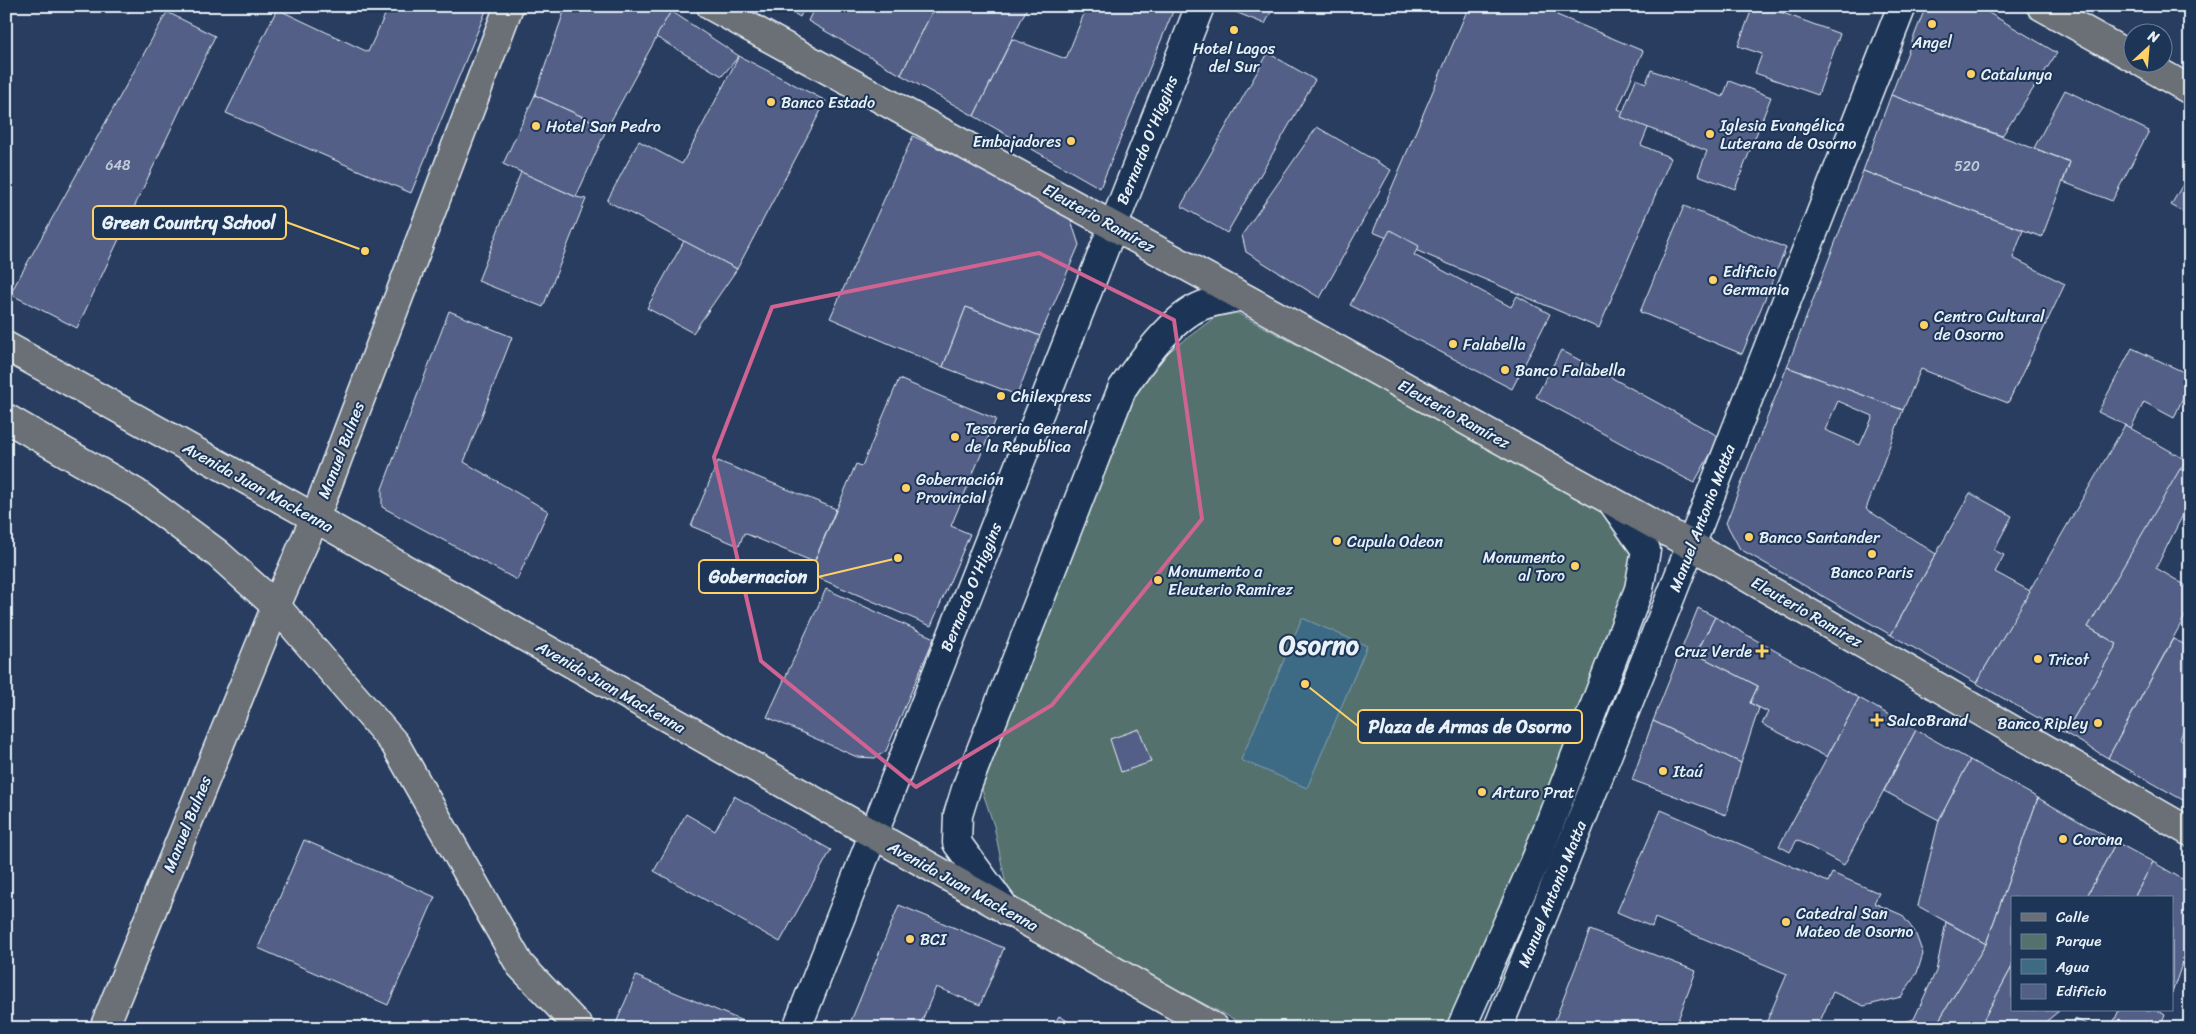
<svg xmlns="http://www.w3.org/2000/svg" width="2196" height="1034" font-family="Sriracha,sans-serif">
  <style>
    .green { fill: #55716e; stroke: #9eb1b3 }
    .water { fill: #3e6a84; stroke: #82a0b2 }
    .building { fill: #525f86; stroke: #e8f1f8; fill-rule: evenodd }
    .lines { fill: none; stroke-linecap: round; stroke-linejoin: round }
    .minor-casing { stroke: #e8f1f8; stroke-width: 31 }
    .major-casing { stroke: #e8f1f8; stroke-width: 31 }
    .minor { stroke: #1d3557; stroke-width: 28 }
    .major { stroke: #6b6f75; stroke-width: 28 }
    .marked { fill: none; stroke: #cf6492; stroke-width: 4; stroke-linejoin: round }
    .poi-dot { fill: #ffd166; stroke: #1d3557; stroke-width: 2 }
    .labels { text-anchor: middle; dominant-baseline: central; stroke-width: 4; stroke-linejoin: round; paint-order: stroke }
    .number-label { font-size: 14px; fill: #c2ccdc }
    .poi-label { font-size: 16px; fill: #e8f1f8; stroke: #1d3557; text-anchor: start }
    .street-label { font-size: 16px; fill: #e8f1f8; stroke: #1d3557 }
    .town-label { font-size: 26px; font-weight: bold; fill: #e8f1f8; stroke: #1d3557 }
    .leader { fill: none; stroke: #ffd166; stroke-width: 2 }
    .callout-dot { fill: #ffd166; stroke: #1d3557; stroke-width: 2 }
    .callout { fill: #1d3557; stroke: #ffd166; stroke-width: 2 }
    .callout-label { font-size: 18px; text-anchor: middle; font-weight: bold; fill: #e8f1f8 }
  </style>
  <rect width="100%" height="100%" fill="#283d60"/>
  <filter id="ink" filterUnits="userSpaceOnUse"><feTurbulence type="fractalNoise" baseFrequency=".02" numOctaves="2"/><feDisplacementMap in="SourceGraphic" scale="10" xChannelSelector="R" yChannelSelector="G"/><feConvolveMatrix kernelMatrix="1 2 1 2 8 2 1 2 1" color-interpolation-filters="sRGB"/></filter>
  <g filter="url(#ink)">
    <!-- green -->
    <path class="green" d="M1237,313L1616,513L1635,553L1631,580L1523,852L1449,1028H1251L1121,961L1008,895L994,826L981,787L1141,373L1215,317Z"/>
    <!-- water -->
    <path class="water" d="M1302,618L1367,646L1307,788L1241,760Z"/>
    <!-- building -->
    <g class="building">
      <path d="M111,6H132L128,14Z"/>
      <path d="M389,6H488L411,193L226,113L277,9L368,52Z"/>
      <path d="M566,6H662L671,11L607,128L535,95Z"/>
      <path d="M782,6H805L800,17Z"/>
      <path d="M815,6H935L901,75L808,21Z"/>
      <path d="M935,6H1028L974,116L901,75Z"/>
      <path d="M1087,6H1166L1174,9L1100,188L974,116L1012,39L1066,59Z"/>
      <path d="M1229,6H1274L1265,24L1228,9Z"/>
      <path d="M1469,6H1560L1557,15L1643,51L1618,109L1650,123L1641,145L1671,158L1599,328L1373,232Z"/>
      <path d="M1753,6H1764L1840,34L1818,95L1755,73L1762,54L1738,46Z"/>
      <path d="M1926,6H1977L2057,53L2002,136L1891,95Z"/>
      <path d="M671,11L739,56L722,76L656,37Z"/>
      <path d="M167,12L215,36L77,328L10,294Z"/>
      <path d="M1268,53L1315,80L1227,233L1181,206Z"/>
      <path d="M739,56L826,101L737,269L607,201L639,141L682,164Z"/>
      <path d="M1651,70L1723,97L1729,81L1771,97L1735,189L1698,175L1707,151L1621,117L1636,79L1646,83Z"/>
      <path d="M2065,90L2149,131L2112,201L2063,182L2070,162L2034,148Z"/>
      <path d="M535,95L607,128L576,197L503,164Z"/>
      <path d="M1891,95L2070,162L2042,237L1863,171Z"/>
      <path d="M1317,127L1391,170L1320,298L1246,252L1242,235Z"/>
      <path d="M913,136L1068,211L1079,245L1040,336L966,307L943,367L830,318Z"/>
      <path d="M1863,171L2023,230L2013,258L2065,284L2008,403L1921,369L1903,410L1787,367Z"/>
      <path d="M521,172L576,197L586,199L543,307L478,281Z"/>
      <path d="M2190,172V216L2171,205Z"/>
      <path d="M1684,206L1786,248L1742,354L1640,312Z"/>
      <path d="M1390,230L1419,246L1414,255L1511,307L1517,296L1550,314L1512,389L1350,305Z"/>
      <path d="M684,241L737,269L693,333L647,308Z"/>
      <path d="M966,307L1040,336L1017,395L943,367Z"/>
      <path d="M449,311L512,337L464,462L548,511L517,580L382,507V489Z"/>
      <path d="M2132,348L2190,375V397L2184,395L2174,418L2144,402L2131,428L2098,412Z"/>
      <path d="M1561,350L1720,437L1694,483L1536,397Z"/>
      <path d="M1787,367L1903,410L1866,509L1936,554L1891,635L1740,549L1726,523ZM1838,401L1873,416L1860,445L1825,430Z"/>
      <path d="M899,379L996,419L951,526L970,534L931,626L809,574L856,464L862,466Z"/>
      <path d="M2125,425L2186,460L2088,627L2117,644L2065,733L1976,683Z"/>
      <path d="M718,461L836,509L814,562L744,533L739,546L691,526Z"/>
      <path d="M2180,469L2190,473V501L2156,568L2190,588V607L2108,758L2065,733L2117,644L2088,627Z"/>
      <path d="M1970,493L2012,516L1994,550L2004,555L1995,572L2030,591L1976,683L1891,635Z"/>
      <path d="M826,589L934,638L886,751L875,758L857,757L767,717Z"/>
      <path d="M1698,608L1715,617L1696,654L1758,686L1750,703L1759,708L1741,763L1653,721Z"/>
      <path d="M1715,617L1859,698L1827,757L1762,724L1768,712L1750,703L1758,686L1696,654Z"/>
      <path d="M2173,639L2190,647V714L2180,739L2190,749V804L2108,758Z"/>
      <path d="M1859,698L1916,730L1844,865L1797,840L1790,852L1779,846Z"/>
      <path d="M1653,721L1741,763L1726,815L1632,780Z"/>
      <path d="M1139,729L1151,762L1121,772L1110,739Z"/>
      <path d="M1916,730L1970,760L1939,820L1884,791Z"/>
      <path d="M1970,760L2038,798L1986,944L1918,906L1939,820Z"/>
      <path d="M734,796L831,850L780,942L654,871L686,814L715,831Z"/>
      <path d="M2038,798L2116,842L2086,898H2012V967L1979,1028H1934L1986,944Z"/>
      <path d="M1661,810L1828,882L1832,873L1879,893L1874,903L1902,915L1915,932L1923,954L1917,973L1901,997L1864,1006L1833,992L1817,1028H1764L1787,974L1655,918L1652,927L1617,912Z"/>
      <path d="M304,840L435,897L388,1005L258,948Z"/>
      <path d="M2116,842L2153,862L2134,898H2086Z"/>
      <path d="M2153,862L2189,883L2190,885V941L2172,993V898H2134Z"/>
      <path d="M899,905L1004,948L980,1005L936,987L919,1028H848Z"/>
      <path d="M1946,922L1986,944L1934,1028H1887L1914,1019L1936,971Z"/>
      <path d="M1590,930L1696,971L1675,1028H1552Z"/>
      <path d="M2012,967V1010L2059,1011L2038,1028H1979Z"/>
      <path d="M636,976L752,1025L751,1028H614Z"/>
      <path d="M2119,1010H2157L2165,1015L2160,1028H2111Z"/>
      <path d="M1059,1016L1080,1028H1052Z"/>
      <path d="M2075,1019L2096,1028H2072Z"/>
    </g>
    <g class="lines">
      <!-- minor casing -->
      <g class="minor-casing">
        <g id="minor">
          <path d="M1007,911L957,843L958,815L967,786L1122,389C1139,364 1171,319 1199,307C1211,301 1227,300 1240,296"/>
          <path d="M797,1028L1200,6"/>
          <path d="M1461,1028L1537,857L1639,589L1646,550L1613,503"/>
          <path d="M1498,1028L1669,601L1902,6"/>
        </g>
      </g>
      <!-- major casing -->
      <g class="major-casing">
        <g id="major">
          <path d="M711,6L1283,319L1691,545L2190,832"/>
          <path d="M2041,6L2134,58"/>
          <path d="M2141,62L2190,90"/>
          <path d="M6,346L315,518L1215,1028"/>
          <path d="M6,418L136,493L217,553L276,606L395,744L520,965L580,1028"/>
          <path d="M104,1028L276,606L315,518L509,6"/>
        </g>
      </g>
      <!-- minor -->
      <use href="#minor" class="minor"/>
      <!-- major -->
      <use href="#major" class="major"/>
    </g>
  </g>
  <!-- marked area -->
  <path class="marked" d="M1039,253L1174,320L1202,519L1052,705L916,787L761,661L714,457L772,307Z"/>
  <!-- markers -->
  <g class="poi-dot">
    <circle cx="1932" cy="24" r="5"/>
    <circle cx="1234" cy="30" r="5"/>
    <circle cx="1971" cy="74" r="5"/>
    <circle cx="771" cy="102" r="5"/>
    <circle cx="536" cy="126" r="5"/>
    <circle cx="1710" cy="134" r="5"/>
    <circle cx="1071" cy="141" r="5"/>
    <circle cx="1713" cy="280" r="5"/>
    <circle cx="1924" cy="325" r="5"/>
    <circle cx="1453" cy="344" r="5"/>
    <circle cx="1505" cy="370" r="5"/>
    <circle cx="1001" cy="396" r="5"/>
    <circle cx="955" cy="437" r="5"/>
    <circle cx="906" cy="488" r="5"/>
    <circle cx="1749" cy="537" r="5"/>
    <circle cx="1337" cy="541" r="5"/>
    <circle cx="1872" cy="554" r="5"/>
    <circle cx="1575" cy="566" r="5"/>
    <circle cx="1158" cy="580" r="5"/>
    <path d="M1759.5 643.5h5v5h5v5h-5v5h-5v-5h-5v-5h5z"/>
    <circle cx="2038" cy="659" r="5"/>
    <path d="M1874.5 712.5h5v5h5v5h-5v5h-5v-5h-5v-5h5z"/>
    <circle cx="2098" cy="723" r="5"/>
    <circle cx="1663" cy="771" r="5"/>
    <circle cx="1482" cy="792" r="5"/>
    <circle cx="2063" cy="839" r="5"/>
    <circle cx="1786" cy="922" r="5"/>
    <circle cx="910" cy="939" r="5"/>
  </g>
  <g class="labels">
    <!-- number labels -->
    <g class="number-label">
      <text x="118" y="165">648</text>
      <text x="1967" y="166">520</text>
    </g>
    <!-- poi labels -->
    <g class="poi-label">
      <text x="1932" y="42" text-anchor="middle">Angel</text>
      <text x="1234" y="48" text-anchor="middle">Hotel Lagos<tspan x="1234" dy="18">del Sur</tspan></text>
      <text x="1981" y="74">Catalunya</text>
      <text x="781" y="102">Banco Estado</text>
      <text x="1720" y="125">Iglesia Evangélica<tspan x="1720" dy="18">Luterana de Osorno</tspan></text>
      <text x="546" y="126">Hotel San Pedro</text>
      <text x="1061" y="141" text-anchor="end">Embajadores</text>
      <text x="1723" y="271">Edificio<tspan x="1723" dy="18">Germania</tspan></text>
      <text x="1934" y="316">Centro Cultural<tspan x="1934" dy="18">de Osorno</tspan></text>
      <text x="1463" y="344">Falabella</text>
      <text x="1515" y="370">Banco Falabella</text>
      <text x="1011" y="396">Chilexpress</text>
      <text x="965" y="428">Tesoreria General<tspan x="965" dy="18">de la Republica</tspan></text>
      <text x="916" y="479">Gobernación<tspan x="916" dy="18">Provincial</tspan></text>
      <text x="1759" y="537">Banco Santander</text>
      <text x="1347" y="541">Cupula Odeon</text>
      <text x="1565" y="557" text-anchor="end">Monumento<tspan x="1565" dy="18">al Toro</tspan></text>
      <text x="1168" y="571">Monumento a<tspan x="1168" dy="18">Eleuterio Ramirez</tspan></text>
      <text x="1872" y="572" text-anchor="middle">Banco Paris</text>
      <text x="1752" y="651" text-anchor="end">Cruz Verde</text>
      <text x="2048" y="659">Tricot</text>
      <text x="1887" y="720">SalcoBrand</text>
      <text x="2088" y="723" text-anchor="end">Banco Ripley</text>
      <text x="1673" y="771">Itaú</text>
      <text x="1492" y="792">Arturo Prat</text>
      <text x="2073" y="839">Corona</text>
      <text x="1796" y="913">Catedral San<tspan x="1796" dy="18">Mateo de Osorno</tspan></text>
      <text x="920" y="939">BCI</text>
    </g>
    <!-- street labels -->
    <g class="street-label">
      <text transform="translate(1147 140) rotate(-68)">Bernardo O'Higgins</text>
      <text transform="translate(1099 218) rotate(29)">Eleuterio Ramírez</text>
      <text transform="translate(1454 414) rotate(29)">Eleuterio Ramírez</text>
      <text transform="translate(341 450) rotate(-69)">Manuel Bulnes</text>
      <text transform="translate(258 487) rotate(29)">Avenida Juan Mackenna</text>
      <text transform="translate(1702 518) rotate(-69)">Manuel Antonio Matta</text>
      <text transform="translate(971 587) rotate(-68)">Bernardo O'Higgins</text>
      <text transform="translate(1807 612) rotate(30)">Eleuterio Ramírez</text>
      <text transform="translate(611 687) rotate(30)">Avenida Juan Mackenna</text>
      <text transform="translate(187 824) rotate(-68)">Manuel Bulnes</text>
      <text transform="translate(963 886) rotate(29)">Avenida Juan Mackenna</text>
      <text transform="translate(1552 894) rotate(-68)">Manuel Antonio Matta</text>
    </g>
    <!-- town labels -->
    <g class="town-label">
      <text x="1319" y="645">Osorno</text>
    </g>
  </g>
  <!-- callouts -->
  <path class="leader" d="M365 251L286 222M898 558L818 577M1305 684L1358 726"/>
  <g class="callout-dot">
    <circle cx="365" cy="251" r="5"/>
    <circle cx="898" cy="558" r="5"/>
    <circle cx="1305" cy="684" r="5"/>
  </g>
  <g class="callout">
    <rect x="93" y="206" width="193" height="33" rx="5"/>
    <rect x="699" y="560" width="119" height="33" rx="5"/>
    <rect x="1358" y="710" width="224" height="33" rx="5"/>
  </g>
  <g class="callout-label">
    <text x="189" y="229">Green Country School</text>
    <text x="758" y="583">Gobernacion</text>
    <text x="1470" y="733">Plaza de Armas de Osorno</text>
  </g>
  <!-- margin -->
  <rect width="2196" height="1034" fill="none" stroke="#1d3557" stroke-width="25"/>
  <rect x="12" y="12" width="2171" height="1009" fill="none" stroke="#e8f1f8" stroke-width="2" filter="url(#ink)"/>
  <!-- legend -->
  <rect x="2011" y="896" width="162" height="115" fill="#1d3557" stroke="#6e8097"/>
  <rect x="2021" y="913" width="25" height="8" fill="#6b6f75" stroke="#6e8097"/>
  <text x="2056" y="922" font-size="15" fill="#e8f1f8">Calle</text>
  <rect x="2021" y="934" width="25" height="15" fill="#55716e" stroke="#6e8097"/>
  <text x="2056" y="946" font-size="15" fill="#e8f1f8">Parque</text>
  <rect x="2021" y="959" width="25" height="15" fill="#3e6a84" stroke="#6e8097"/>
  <text x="2056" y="972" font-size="15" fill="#e8f1f8">Agua</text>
  <rect x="2021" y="984" width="25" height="15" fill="#525f86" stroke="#6e8097"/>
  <text x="2056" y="996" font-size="15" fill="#e8f1f8">Edificio</text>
  <!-- north arrow -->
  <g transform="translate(2148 48) rotate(26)"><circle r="24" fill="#1d3557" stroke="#6e8097"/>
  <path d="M0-4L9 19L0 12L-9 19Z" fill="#ffd166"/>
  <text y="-8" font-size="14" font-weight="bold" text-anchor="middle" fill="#e8f1f8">N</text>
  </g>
</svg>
